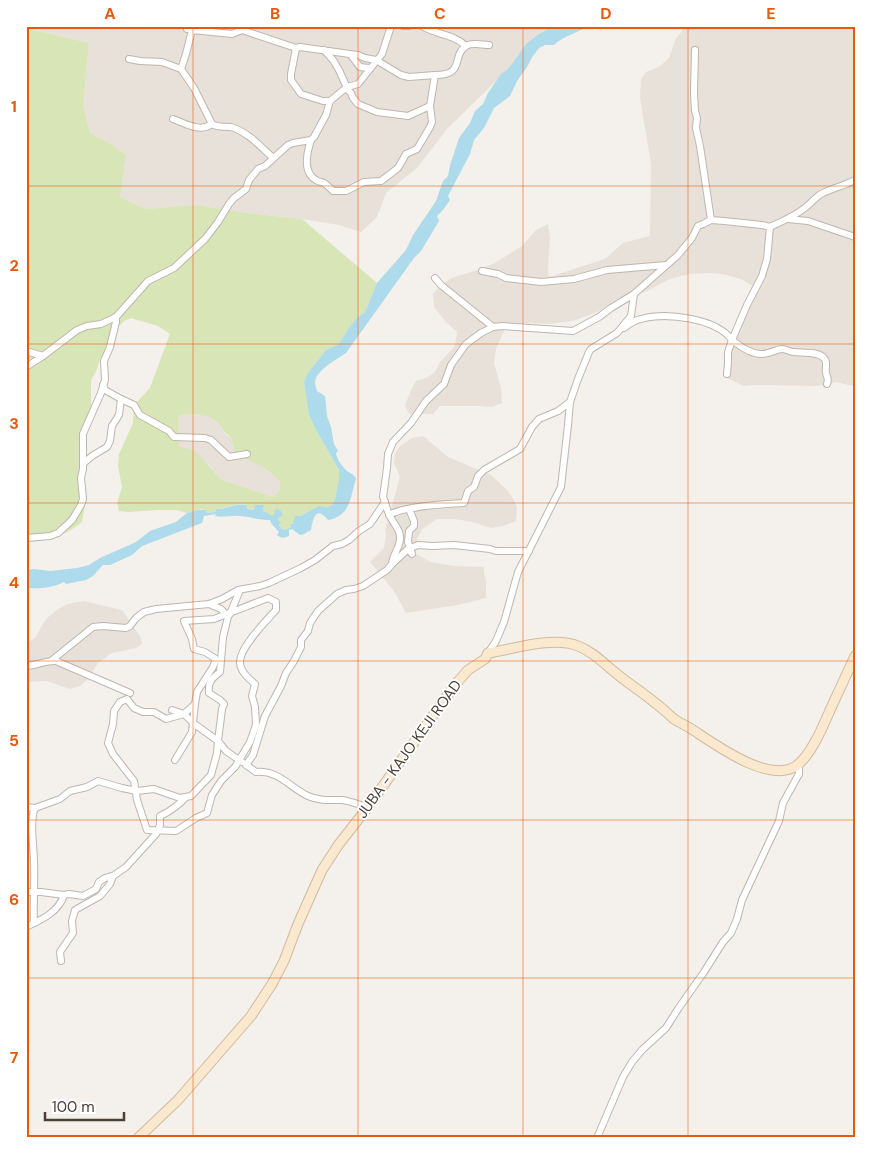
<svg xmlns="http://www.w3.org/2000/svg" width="881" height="1164" font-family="'DM Sans',sans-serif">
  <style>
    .residential { fill: #e7e1d9 }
    .green { fill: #d7e5b7; fill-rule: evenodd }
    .water { fill: #addbeb }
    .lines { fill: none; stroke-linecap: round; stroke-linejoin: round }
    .street-casing { stroke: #bfb6ae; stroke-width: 8 }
    .secondary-casing { stroke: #d0bb9e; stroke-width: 11 }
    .street { stroke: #fff; stroke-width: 6 }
    .secondary { stroke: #fae9ce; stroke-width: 9 }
    .grid { fill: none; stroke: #e8590c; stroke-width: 1; stroke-opacity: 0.55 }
    .labels { text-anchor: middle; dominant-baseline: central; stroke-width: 4; stroke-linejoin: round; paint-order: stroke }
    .street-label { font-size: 15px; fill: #484039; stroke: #fff }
    .neatline { fill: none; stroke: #e8590c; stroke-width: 2 }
    .grid-label { font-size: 16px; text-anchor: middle; font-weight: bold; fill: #e8590c }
  </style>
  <rect width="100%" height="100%" fill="#f4f0eb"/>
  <!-- residential -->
  <g class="residential">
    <path d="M26,26H552L447,129L417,168L386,193L377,217L361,232L339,225L302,219L248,213L196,205L146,209L120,197L126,155L113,145L90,133L83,106L89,43L26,28Z"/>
    <path d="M686,26H855V386L848,385L837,382L817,386L755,385L744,386L723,376L724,361L726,348L734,330L740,314L752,286L741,279L723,274L707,273L689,274L670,279L645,292L617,299L597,312L573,321L549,324L525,323L506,326L496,349L494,363L501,388L502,403L492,407L480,406H440L433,414H409L405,405L413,386L416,381L428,377L435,372L440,362L455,346L457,332L445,321L434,307L433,294L441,285L452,278L477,270L493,264L522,246L536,230L548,224L550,237L548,272L549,277L605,259L623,243L650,236L651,164L640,98L641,79L646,72L659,67L669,58L675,40Z"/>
    <path d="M191,414L203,415L215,419L226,435L231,436L235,454L252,460L274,476L280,482V490L273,497L222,480L209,465L179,448L178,416Z"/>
    <path d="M423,436L448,457L491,475L507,490L514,500L517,508L516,521L503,526L491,528L472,522L455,519H437L422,529L417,539L416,554L431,562L453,566L484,567V573L486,580V598L458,605L406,613L394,591L370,562L384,548L386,536L385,530L400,477L394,463L395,454L400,446L412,438Z"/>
    <path d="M84,601L122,610L140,636L142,644L136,648L112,653L98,663L88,679L80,686L70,689L46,681L26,682V643L35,638L46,619L58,609L68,604Z"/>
  </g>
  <!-- green -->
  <path class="green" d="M26,28L89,43L83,106L90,133L113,145L126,155L120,197L146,209L196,205L248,213L302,219L377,283L365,312L357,318L350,326L339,344L326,350L307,374L304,382L309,415L315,428L339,470V479L335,499L332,505L326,508L309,511L300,516L291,527L285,530L282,529C278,524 278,518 274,512L273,517L263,511L264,505L255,507L251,510C249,509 247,506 245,505C239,501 223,510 216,509L215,512L207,513L202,509L187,513L176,510H157L128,512L119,511L117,503L122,487L118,466L119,454L133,423L134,405L150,388L170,334L158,326L131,318L124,321L115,330L105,354L101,357L97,369L91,381V408L85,447L82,492L85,505L82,522C64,536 49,541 26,542ZM191,414C199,415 210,415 216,421C222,426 223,434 231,436L235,454C252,461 267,468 280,482V490L273,497L222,480L194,450L179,447L178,416Z"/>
  <!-- water -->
  <path class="water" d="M553,26H590C578,32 564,36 554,45H545L539,48L533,56L527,67L517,81L510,96L494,108L484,128L474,140L470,154L448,196L450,200L443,210L437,216L439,221L421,251L414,258L346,353C337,359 315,371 315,383C315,384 317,391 317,391L325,396L327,416L331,427L334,444L338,451L336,453C337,460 342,466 347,471C351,474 354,474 356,479C350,497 351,516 328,520C316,505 313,518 311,530L304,534L300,535L292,529L289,530V536C284,538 282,539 277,535L279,532L271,523L270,520C260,520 251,517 240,516C232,515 223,518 215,516L216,514L204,516L202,523L142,546L132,555L110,565H103L93,576L86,580L66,584L64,582C52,588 40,589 26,588V570L34,569L50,571L77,568L89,565L100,558L136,542L150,531L176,522L187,513L198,510H205L207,513L215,512L216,509C226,510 237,501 247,506V508L251,510L254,509L255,505H264L263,511C267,512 269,515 273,516L276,509L280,510L283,515L278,518V520L281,523L279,525L282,529L285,530L291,527V524H294L293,522L295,516H300L319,506L326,508L332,505L335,499L339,479V470L315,428L309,415L304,382L307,374L326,350L339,344L350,326L357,318L365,312L377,283L406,250L413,235L436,201L443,181L448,176L450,165L459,138L470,123L475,111L483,104L488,93L501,74L507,70L515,60L526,44L539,34Z"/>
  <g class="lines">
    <!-- street casing -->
    <g class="street-casing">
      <g id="street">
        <path d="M403,26H409"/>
        <path d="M422,26C436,35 454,34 466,46"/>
        <path d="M187,29L188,26"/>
        <path d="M296,48L291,74V80L301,94L323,101H330"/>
        <path d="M324,50L333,60L339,70L348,90L351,93L353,98L358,104L377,112L408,116L430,106L435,75C466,75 451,56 466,46C472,42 482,45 489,45"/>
        <path d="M695,50L694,93L695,111L697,118L696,128L700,146L711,220"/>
        <path d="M350,54L358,55L365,58L376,60L401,75L409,77L435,75"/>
        <path d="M129,59L140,61L162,62L181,69L194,88L212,124C218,128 224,126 231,127C248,132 261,147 273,158"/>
        <path d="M181,69L186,54L192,30L232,34L242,30L296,48L300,47L350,54L360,67L369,68"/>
        <path d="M173,119C185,123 199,133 212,124"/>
        <path d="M311,140C307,152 302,172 316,180C319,182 322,182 324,183C327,185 330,188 333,191H346L364,182L381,181L398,168L406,154L417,149L430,127L432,122L430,106"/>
        <path d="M788,219L808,221L855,237"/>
        <path d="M482,271L498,274L506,278L541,282L574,279L607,270L666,265"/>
        <path d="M435,278L441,285L493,327L502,326L573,331L599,317L611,308L634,294L678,255L692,238L698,226L703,224L711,220L724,221L762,225L770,227C783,221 795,216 806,207C811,203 815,198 821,194C832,188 844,186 855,180"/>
        <path d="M624,328C629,324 635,320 641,319C666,312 716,318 732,340L747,305L762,276L767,259L770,227"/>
        <path d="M26,351L43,356"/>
        <path d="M26,367L43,356L77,330L87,326L101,324L116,317L148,281L174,268L205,239L218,222L229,204L234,198L246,189L249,180L258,169L265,166L288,145L293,143L311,140L314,137L326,115L330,101L347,87L358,84L382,54L391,26"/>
        <path d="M727,374L728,363V352L732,340C740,346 749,353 760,354C768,355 776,349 782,349C786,349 790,352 794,352C802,353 818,351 824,358C828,362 825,367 826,373C827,378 829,378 827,384"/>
        <path d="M103,385L105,390L121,399L134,405L140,415L169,431L174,437L205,438L211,440L229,457L247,454"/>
        <path d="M85,462L92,456L107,447L110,441L112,426L119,415L121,399"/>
        <path d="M389,515C405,506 444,504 464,503L468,491L474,487L478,476L484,470L520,449L532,427L539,419L558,411L570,402"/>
        <path d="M26,538L50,536L58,533L72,520L81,505L83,499L81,478L83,469V434L101,393L105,380L104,361L110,347L116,322V317"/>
        <path d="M408,549L412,554L408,542L409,531L414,526V521L409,509"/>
        <path d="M393,563L408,549L418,545L432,546L454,545L490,549L496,551H529"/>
        <path d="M268,598L276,602V610C266,621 240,647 240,662C240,671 248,678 255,684L252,696L255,707L256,725L250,742L235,767L221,781L212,795L207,813L196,818L176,831L147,830L137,800L134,781L113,754L108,743L113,724L114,711L120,702L127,699L134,708L143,712H154L166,719L184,714L195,704L197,692L213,667L216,659L205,652L194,649L192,639L184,621L214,619Z"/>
        <path d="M209,604L221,609L228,617L223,637L220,672C211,679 208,682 209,693L220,700L224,704L222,709L218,741L226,751L242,762"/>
        <path d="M230,614L240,590"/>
        <path d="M488,653L496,641L504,622L518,572L561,487L568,425L570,402L578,379L589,352L591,349L617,333L631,316L634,294"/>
        <path d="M51,661L93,627L103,626L126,628L130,626L136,618L144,612L156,609L209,604L222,599L238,590L260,586L269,583L301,568L315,560L333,546L342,544L349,540L359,531L370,524L385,502L383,497L387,468L388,454L393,442L411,423L426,401L444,384L451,365L466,344L481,333L493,327"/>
        <path d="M26,666C36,666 46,660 56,661L130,693"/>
        <path d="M175,760L192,732L195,704"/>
        <path d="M26,807L35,808L60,799L70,791L87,787L98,781L122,788L137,791L154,789L180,798L191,796L211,775L217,753L218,741L193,723L184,714L172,710"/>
        <path d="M368,807C360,805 350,801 342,800C330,800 319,801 308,796C289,787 279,770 256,772L246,765L253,755L265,716L281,686L286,673L294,661L301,647V640L308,631L310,623L318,611L337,594L346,590L354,589L363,586L387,570L392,564C392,556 399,549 400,540C401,529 393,524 389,514C387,510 386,506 385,502"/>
        <path d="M26,892H41L64,895L69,894L83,896L96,889L99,882L105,878L113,876"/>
        <path d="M34,923C33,903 35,882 34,861C34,848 29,819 35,808"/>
        <path d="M26,927C41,920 59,912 64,895"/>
        <path d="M61,961L60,952L73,933L72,921L75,910L100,896L110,884L113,876L126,867L156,834L160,825V816C171,811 178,806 186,797"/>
        <path d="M597,1138L623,1077L632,1062L643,1049L666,1028L678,1009L704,972L723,942L731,933L737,919L742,900L779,821L783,803L799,774V763"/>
      </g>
    </g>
    <!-- secondary casing -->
    <g class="secondary-casing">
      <path id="secondary" d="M138,1138L178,1100L251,1016L272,984L284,961L298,924L322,870L339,844L368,807L454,686L468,670L485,659L488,653C514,649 553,636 578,646C594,652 604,664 617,674C629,684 642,692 654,702C661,707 667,713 674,719C680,723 687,726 693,730C716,745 769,784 796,766C811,756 824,724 831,708C839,691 847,673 855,656"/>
    </g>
    <!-- street -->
    <use href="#street" class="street"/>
    <!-- secondary -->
    <use href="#secondary" class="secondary"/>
  </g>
  <!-- grid -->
  <path class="grid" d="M193,26V1138M358,26V1138M523,26V1138M688,26V1138M26,186H855M26,344H855M26,503H855M26,661H855M26,820H855M26,978H855"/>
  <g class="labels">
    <!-- street labels -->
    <g class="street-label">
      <text transform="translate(409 749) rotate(-54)">JUBA - KAJO KEJI ROAD</text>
    </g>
  </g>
  <!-- border -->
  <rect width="881" height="1164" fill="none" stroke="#ffffff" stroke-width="55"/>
  <!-- scale -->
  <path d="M45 1112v8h79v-8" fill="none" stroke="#484039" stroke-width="2.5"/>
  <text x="52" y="1112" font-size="15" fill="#484039" stroke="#ffffff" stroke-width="4" paint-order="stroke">100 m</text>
  <rect x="28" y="28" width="826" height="1108" class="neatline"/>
  <g class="grid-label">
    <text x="110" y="19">A</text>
    <text x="275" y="19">B</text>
    <text x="440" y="19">C</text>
    <text x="606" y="19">D</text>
    <text x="771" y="19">E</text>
    <text x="14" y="112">1</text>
    <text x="14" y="271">2</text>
    <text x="14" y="429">3</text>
    <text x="14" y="588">4</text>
    <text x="14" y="746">5</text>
    <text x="14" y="905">6</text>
    <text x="14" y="1063">7</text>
  </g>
</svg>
